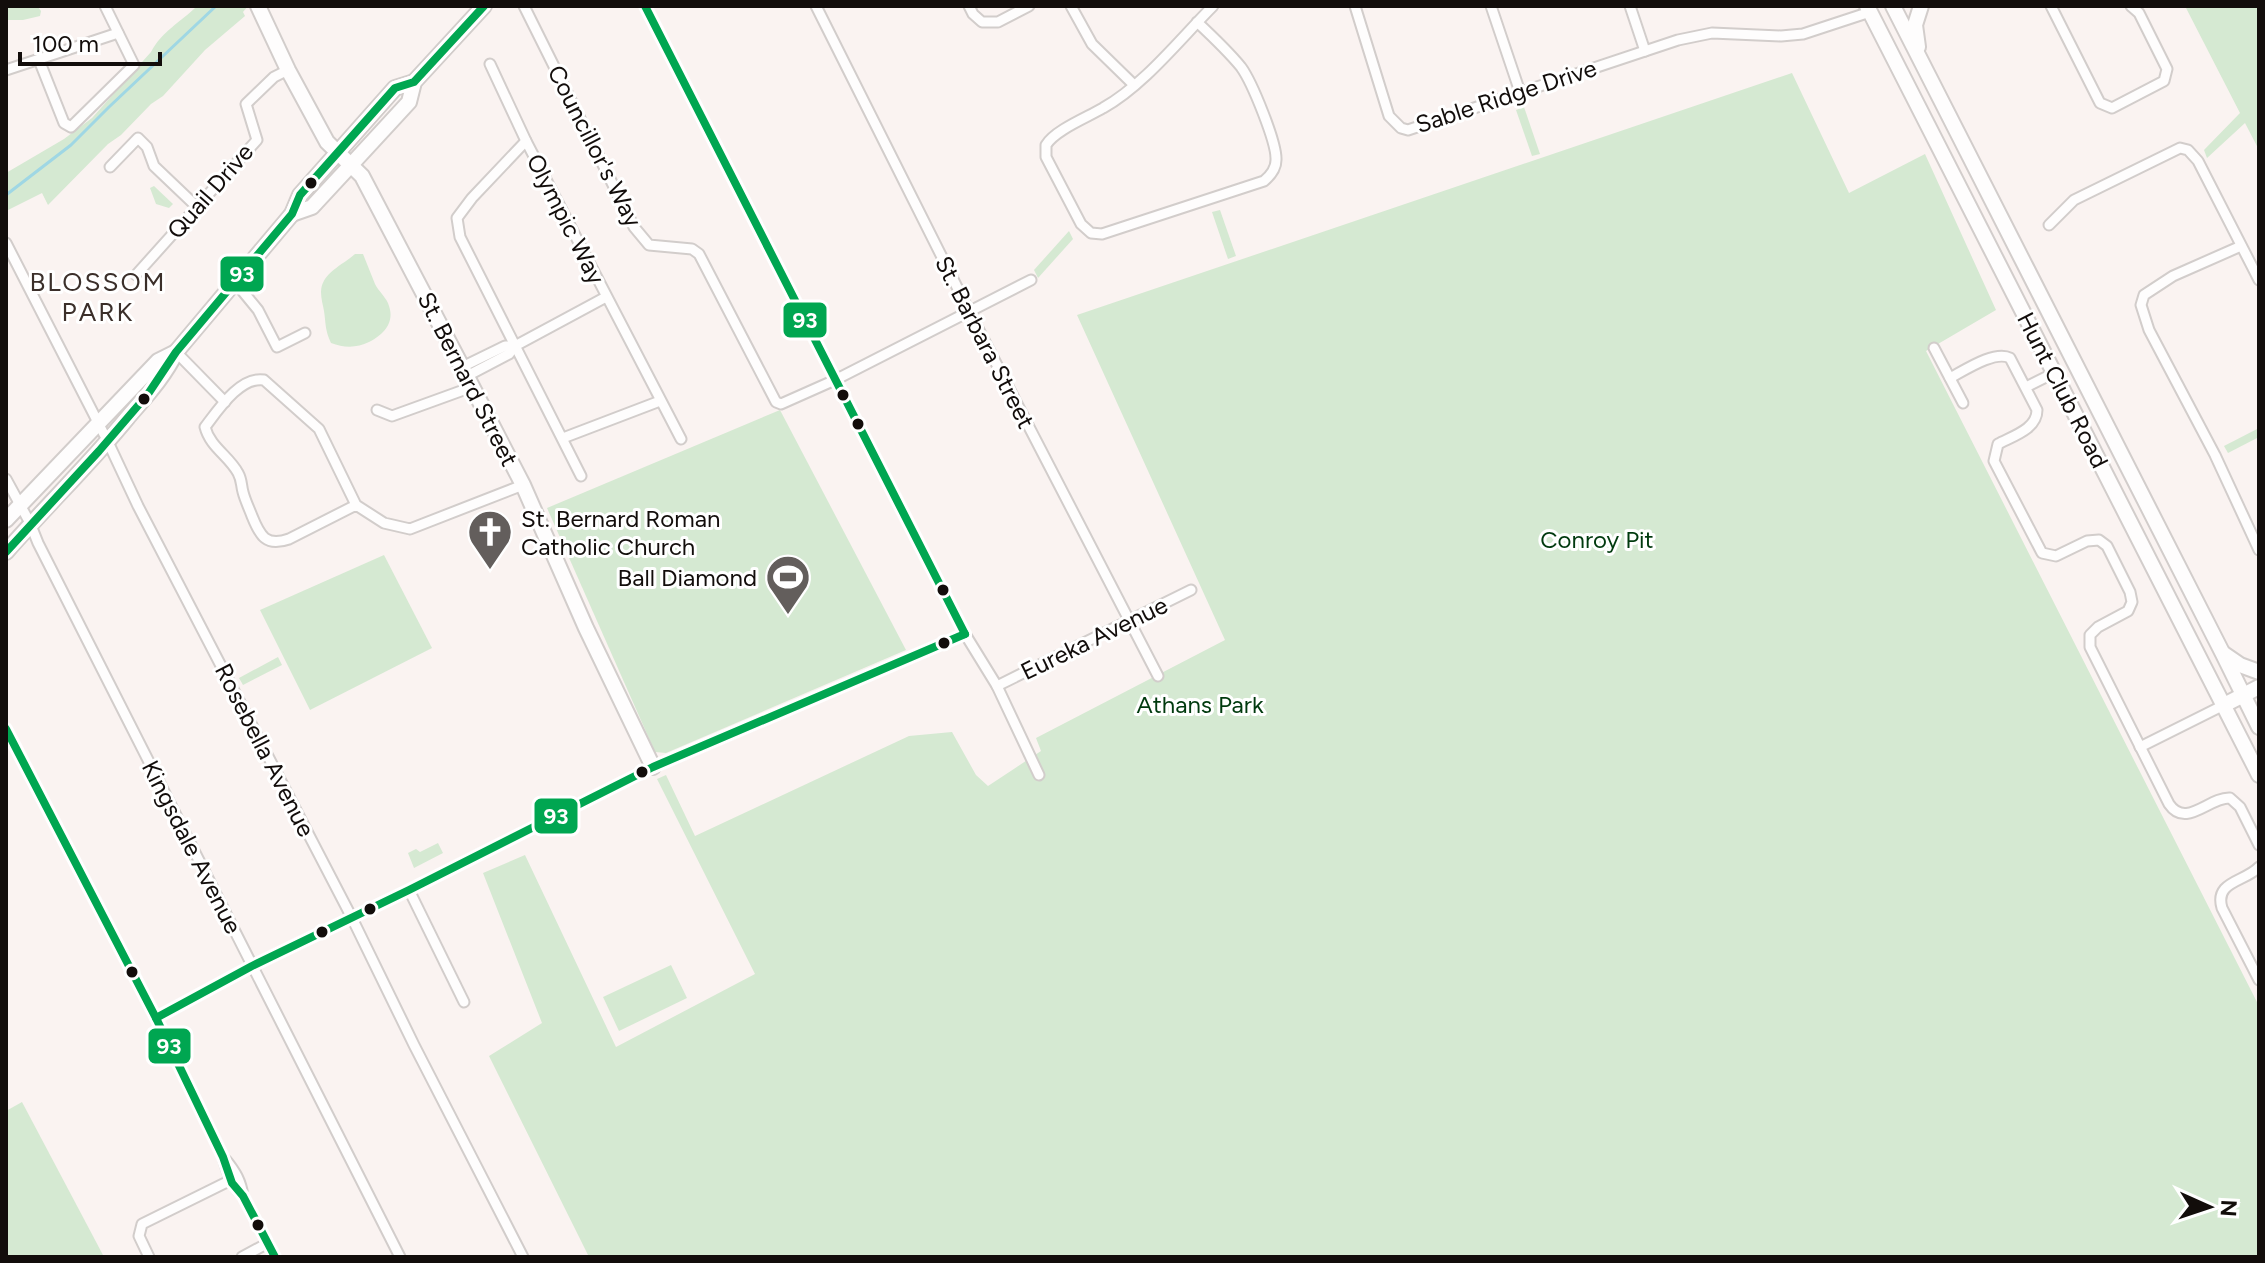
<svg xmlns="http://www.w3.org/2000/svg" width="2265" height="1263" font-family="Figtree,sans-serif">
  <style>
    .green { fill: #d5e9d2 }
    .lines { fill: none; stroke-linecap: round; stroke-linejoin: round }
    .stream { stroke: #9fd7e4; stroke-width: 3 }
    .street-casing { stroke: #d2cdcb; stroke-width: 13 }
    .secondary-casing { stroke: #d2cdcb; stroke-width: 18 }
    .primary-casing { stroke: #d2cdcb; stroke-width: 18 }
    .street { stroke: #fefdfd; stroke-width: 9 }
    .secondary { stroke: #fefdfd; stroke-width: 14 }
    .primary { stroke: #fefdfd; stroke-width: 14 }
    .bus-1-casing { stroke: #fff; stroke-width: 14 }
    .bus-1 { stroke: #00a651; stroke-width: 8 }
    .bus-dot { fill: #120d0b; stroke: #fff; stroke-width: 3 }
    .labels { text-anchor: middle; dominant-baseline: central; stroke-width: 6; stroke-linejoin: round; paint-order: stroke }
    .street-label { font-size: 24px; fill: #120d0b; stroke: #fff }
    .poi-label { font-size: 24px; fill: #120d0b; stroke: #fff; text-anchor: start }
    .park-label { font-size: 24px; fill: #003a0e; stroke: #fff }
    .neighbourhood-label { font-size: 26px; letter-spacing: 2px; fill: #3b2f2a; stroke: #fff }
    .line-badge { stroke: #fff; stroke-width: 3 }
    .badge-label { font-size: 22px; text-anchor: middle; font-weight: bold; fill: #fff }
  </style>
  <rect width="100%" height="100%" fill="#faf3f1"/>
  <!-- green -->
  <g class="green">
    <path d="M6,6L38,7L41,11L40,16L23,20H6Z"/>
    <path d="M197,6H248L243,12L245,16L205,50L163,96L151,104L121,135L108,144L48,205L42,193L6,211V173L64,139L92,118L151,52C162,31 181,22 197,6Z"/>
    <path d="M2185,6H2259V150L2245,123L2207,158L2204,150L2240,113Z"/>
    <path d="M1792,73L1849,193L1925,154L1996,310L1926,351L2259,1006V1257H589L489,1056L542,1023L483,873L525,855L616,1047L755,974L657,779L666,775L695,836L909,736L952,732L976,775L988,786L1041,751L1036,738L1225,640L1077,315Z"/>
    <path d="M1524,107L1540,154L1532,156L1516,110Z"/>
    <path d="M154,186L173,204L169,208L156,204L150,188Z"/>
    <path d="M1220,210L1236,256L1228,259L1212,212Z"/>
    <path d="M1069,231L1073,239L1038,278L1034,270Z"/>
    <path d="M355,254H363C367,264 371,274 375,284C379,292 387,298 389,306C395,323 383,335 369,342C357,348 344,348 331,343C325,330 326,325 324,311C323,305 321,299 321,292C321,273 343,265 355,254Z"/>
    <path d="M780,410L906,650L666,753L655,752L547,508Z"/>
    <path d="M2259,428V437L2228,453L2224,446Z"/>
    <path d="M384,555L432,648L310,710L260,610Z"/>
    <path d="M278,657L282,665L243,685L239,678Z"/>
    <path d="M438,843L443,853L414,868L408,853L416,849L420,852Z"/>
    <path d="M671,965L687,998L619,1031L603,997Z"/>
    <path d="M22,1102L94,1238L104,1257H6V1111Z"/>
  </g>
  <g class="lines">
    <!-- stream -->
    <path class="stream" d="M6,195L71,145L109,107L216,6"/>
    <!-- street casing -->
    <g class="street-casing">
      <g id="street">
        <path d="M524,6L634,227L649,245L692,249L699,254L776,402L781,404L835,380L1031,280"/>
        <path d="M645,6L965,634L997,686L1039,775"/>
        <path d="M816,6L969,311L1158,676"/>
        <path d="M969,6L973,14L982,22H998L1029,6"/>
        <path d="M1071,6L1092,44L1134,85"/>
        <path d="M1355,6L1389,116L1401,128L1408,130L1678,40L1712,33L1781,36L1803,34L1870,12"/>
        <path d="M1491,6L1520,92"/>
        <path d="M1630,6L1645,51"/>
        <path d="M2051,6L2100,103L2112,108L2164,81L2167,69L2139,13L2131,6"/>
        <path d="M1197,22C1212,36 1228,51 1241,67C1252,82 1277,143 1276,160C1276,169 1270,176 1264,181L1102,234L1091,233L1081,224L1046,157V145C1055,130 1088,117 1103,108C1144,85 1180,39 1213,6"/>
        <path d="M39,60L64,123L71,127L134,65L105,6"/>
        <path d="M490,64L526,141L681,439"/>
        <path d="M6,70L118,33"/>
        <path d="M526,141L472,198L457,218L460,237L581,476"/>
        <path d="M110,167L138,138L147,147L154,166L196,206"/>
        <path d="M2049,225L2074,200L2180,148L2188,150L2198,161L2259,280"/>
        <path d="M6,243L108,442L138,506L352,918L414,1045L523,1257"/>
        <path d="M2241,246L2173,276L2144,295L2141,305L2149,330L2215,455L2259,550"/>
        <path d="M136,275L257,140L246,104L274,77L288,70"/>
        <path d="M235,282L258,310L277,347L305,333"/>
        <path d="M515,346L606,297"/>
        <path d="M1934,348L1963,403"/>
        <path d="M176,352L225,402"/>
        <path d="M462,367L505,346H515L509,354L467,376"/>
        <path d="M1950,378C1965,370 1995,350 2010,358L2037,410C2037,429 2013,436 1998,444L1994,461L2042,553L2056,556L2087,541L2099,540L2107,546L2130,592L2132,602L2128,611L2098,627L2090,635V647L2169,804C2186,829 2209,797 2230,798L2240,807L2259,845"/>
        <path d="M2026,387L2054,373"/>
        <path d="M377,410L392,416L472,387"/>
        <path d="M563,438L660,401"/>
        <path d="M6,479L30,523L38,543L400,1257"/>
        <path d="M356,505L289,539C266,547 260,536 252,516C249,508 245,500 243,492C241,485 242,480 238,473C229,456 210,447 205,427C218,410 240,376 264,380L319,429L356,505L384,523L410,529L523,485"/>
        <path d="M997,686L1191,590"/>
        <path d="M6,729L156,1018L223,1157C227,1172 231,1185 243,1196L275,1257"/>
        <path d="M2140,747L2224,705"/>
        <path d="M2259,867C2245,882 2214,881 2222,908L2259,980"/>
        <path d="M409,890L464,1002"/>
        <path d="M156,1018L252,966L409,890L653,767L965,634"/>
        <path d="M226,1160C235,1171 241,1181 243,1196"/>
        <path d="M149,1257L139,1236L142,1224L231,1180"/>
        <path d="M242,1257L268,1243"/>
      </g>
    </g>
    <!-- secondary casing -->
    <g class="secondary-casing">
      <g id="secondary">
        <path d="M258,6L288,70L327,142L362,176L462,367L523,485L586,628L653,767"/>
        <path d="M2224,705L2259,687"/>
      </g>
    </g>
    <!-- primary casing -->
    <g class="primary-casing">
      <g id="primary">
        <path d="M1867,6L2259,775"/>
        <path d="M1893,6L2223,654L2259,727"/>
        <path d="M1918,47L1915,25L1921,6"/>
        <path d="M292,214L312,207L350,166L409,102L414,82L484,6"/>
        <path d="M6,520L158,361L176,352"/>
        <path d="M6,552C46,506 90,464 128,417C146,396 164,377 176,352L292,214L300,195L395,88L414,82"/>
        <path d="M2224,654L2240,665L2259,672"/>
      </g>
    </g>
    <!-- street -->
    <use href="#street" class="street"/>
    <!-- secondary -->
    <use href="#secondary" class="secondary"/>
    <!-- primary -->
    <use href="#primary" class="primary"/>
    <!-- bus-1 casing -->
    <g class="bus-1-casing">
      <g id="bus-1">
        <path d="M645,6L965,634"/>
        <path d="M6,552L99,451L148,394L176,352L292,214L300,195L395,88L414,82L484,6"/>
        <path d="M6,729L156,1018L223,1157L232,1183L243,1196L275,1257"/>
        <path d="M156,1018L252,966L409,890L653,767L965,634"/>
      </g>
    </g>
    <!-- bus-1 -->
    <use href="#bus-1" class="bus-1"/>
  </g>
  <!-- icons -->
  <defs>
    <g id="church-pin" transform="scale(2.3)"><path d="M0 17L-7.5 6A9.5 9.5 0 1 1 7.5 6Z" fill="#635e5c" stroke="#fff"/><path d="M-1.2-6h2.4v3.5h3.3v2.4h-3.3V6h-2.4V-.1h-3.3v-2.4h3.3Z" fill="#fff"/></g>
    <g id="stadium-pin" transform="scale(2.3)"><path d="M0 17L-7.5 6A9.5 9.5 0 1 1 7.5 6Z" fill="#635e5c" stroke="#fff"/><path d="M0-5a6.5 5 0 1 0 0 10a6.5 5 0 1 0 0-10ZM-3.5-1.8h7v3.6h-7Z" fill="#fff"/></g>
  </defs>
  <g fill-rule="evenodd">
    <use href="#church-pin" x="490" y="532"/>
    <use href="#stadium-pin" x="788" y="577"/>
  </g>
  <!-- markers -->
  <g class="bus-dot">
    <circle cx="311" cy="183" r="7"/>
    <circle cx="843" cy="395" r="7"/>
    <circle cx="144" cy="399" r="7"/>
    <circle cx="858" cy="424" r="7"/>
    <circle cx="943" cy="590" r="7"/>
    <circle cx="944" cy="643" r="7"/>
    <circle cx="642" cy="772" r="7"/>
    <circle cx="370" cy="909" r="7"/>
    <circle cx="322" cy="932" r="7"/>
    <circle cx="132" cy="972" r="7"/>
    <circle cx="258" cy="1225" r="7"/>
  </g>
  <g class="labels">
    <!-- street labels -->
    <g class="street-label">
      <text transform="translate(1506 96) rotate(-18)">Sable Ridge Drive</text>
      <text transform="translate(595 146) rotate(63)">Councillor's Way</text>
      <text transform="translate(210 191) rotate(-49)">Quail Drive</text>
      <text transform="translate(566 219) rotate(63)">Olympic Way</text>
      <text transform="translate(985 342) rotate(63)">St. Barbara Street</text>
      <text transform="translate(468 379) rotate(63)">St. Bernard Street</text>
      <text transform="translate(2063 390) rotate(63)">Hunt Club Road</text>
      <text transform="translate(1094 638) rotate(-26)">Eureka Avenue</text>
      <text transform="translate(265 750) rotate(63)">Rosebella Avenue</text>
      <text transform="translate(192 847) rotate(63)">Kingsdale Avenue</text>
    </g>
    <!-- poi labels -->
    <g class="poi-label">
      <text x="521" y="518">St. Bernard Roman<tspan x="521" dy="28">Catholic Church</tspan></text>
      <text x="757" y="577" text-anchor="end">Ball Diamond</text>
    </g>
    <!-- park labels -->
    <g class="park-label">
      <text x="1597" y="539">Conroy Pit</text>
      <text x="1200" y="704">Athans Park</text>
    </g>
    <!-- neighbourhood labels -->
    <g class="neighbourhood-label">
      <text x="98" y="282">BLOSSOM<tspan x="98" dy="30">PARK</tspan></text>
    </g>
  </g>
  <g class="line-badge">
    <rect x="219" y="255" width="46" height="38" rx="8" fill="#00a651"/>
    <rect x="782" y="301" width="46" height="38" rx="8" fill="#00a651"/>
    <rect x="533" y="797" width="46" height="38" rx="8" fill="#00a651"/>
    <rect x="147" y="1027" width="45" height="38" rx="8" fill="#00a651"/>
  </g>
  <g class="badge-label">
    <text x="242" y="282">93</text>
    <text x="805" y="328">93</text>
    <text x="556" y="824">93</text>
    <text x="169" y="1054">93</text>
  </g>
  <!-- border -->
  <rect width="2265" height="1263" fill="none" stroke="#120d0b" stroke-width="16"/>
  <!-- north arrow -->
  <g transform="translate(2209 1207) rotate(93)" stroke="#ffffff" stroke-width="6" paint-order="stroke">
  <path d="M0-6L14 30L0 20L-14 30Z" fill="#120d0b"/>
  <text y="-12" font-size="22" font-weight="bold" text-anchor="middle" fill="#120d0b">N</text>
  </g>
  <!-- scale -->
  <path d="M20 52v12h140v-12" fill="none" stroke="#120d0b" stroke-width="4"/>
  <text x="32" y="52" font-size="24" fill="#120d0b" stroke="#ffffff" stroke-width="6" paint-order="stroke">100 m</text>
</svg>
